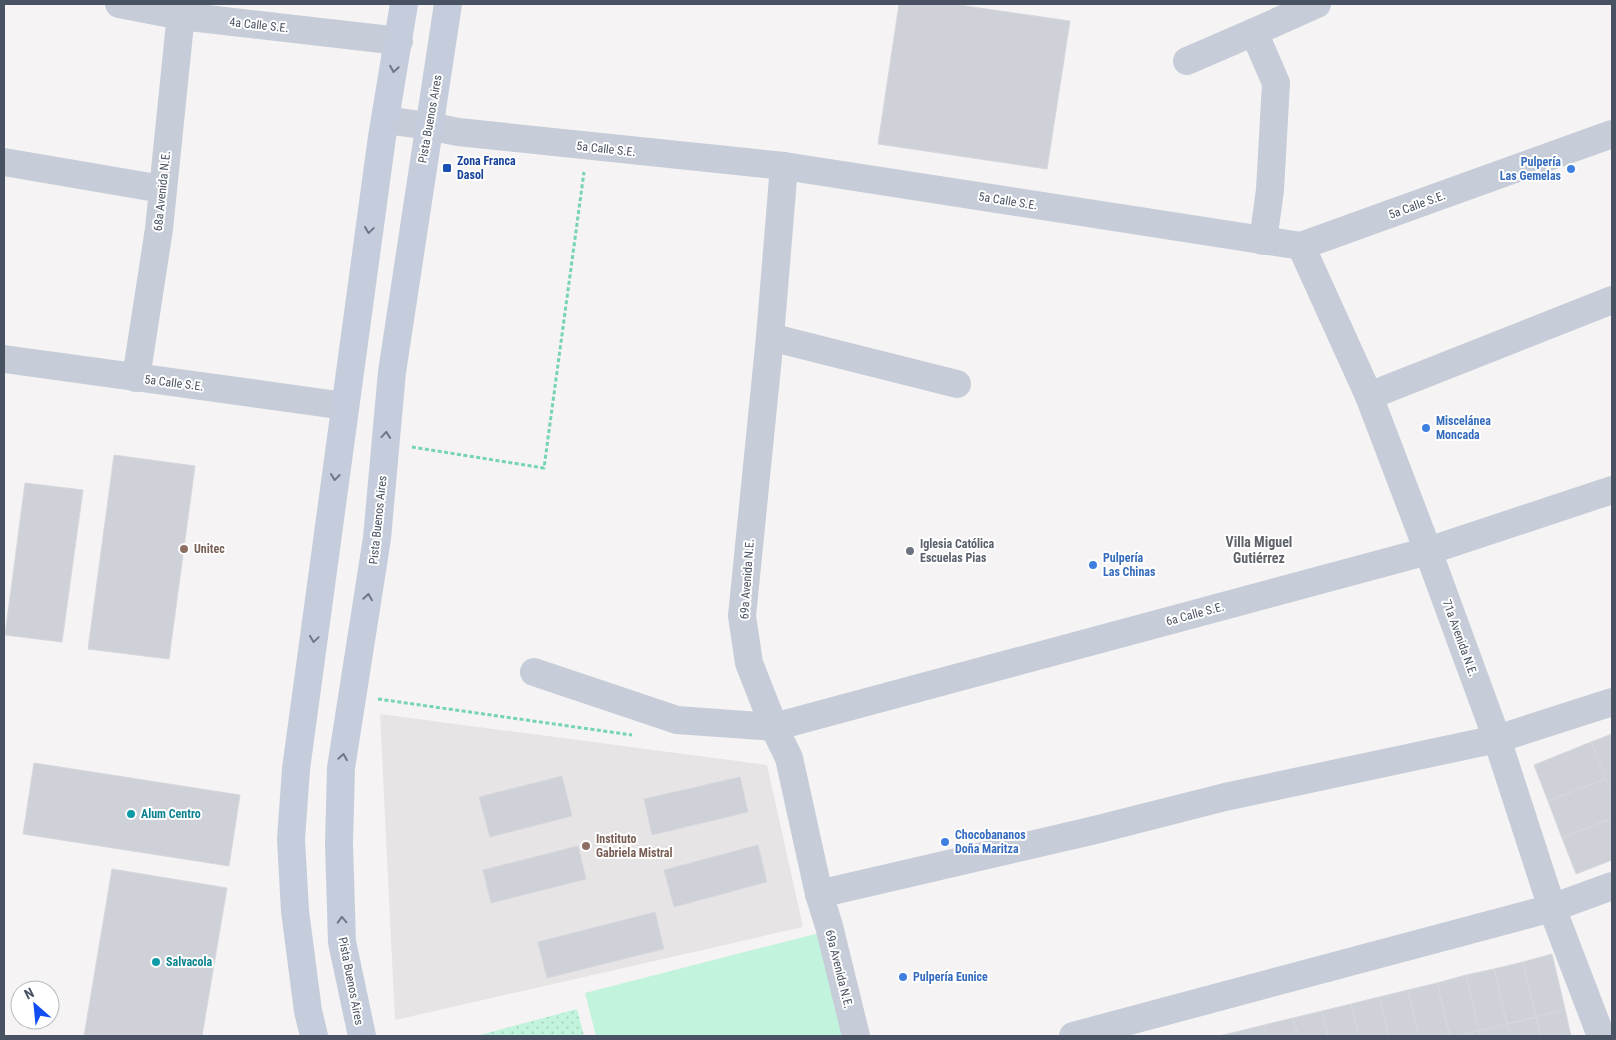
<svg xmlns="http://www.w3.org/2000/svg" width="1616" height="1040" font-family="'Roboto Condensed',sans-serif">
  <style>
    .education { fill: #e6e4e5 }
    .park { fill: url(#park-dots) }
    .garden { fill: #c1f3dd }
    .building { fill: #cfd1d8; stroke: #d7d8de }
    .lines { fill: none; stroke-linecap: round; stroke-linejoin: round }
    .path { stroke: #76d4b5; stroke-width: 3; stroke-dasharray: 4 2.5; stroke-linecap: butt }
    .minor { stroke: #c6ccd8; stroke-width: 28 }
    .secondary { stroke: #c5ccdc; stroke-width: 28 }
    .oneway { stroke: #6e7787 }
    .transit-dot { fill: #1a4fb4; stroke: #fff; stroke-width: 2 }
    .shop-dot { fill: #3f7fe0; stroke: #fff; stroke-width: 2 }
    .education-dot { fill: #8d6e63; stroke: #fff; stroke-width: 2 }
    .worship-dot { fill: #6b7280; stroke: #fff; stroke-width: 2 }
    .culture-dot { fill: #0f9aa8; stroke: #fff; stroke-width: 2 }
    .labels { text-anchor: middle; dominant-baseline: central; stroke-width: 4; stroke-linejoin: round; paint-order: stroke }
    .street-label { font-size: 12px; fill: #495262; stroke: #fff }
    .transit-label { font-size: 12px; font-weight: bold; fill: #164399; stroke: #fff; text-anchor: start }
    .shop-label { font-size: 12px; font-weight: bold; fill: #366cbe; stroke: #fff; text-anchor: start }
    .worship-label { font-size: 12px; font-weight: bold; fill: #5b616d; stroke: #fff; text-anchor: start }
    .education-label { font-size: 12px; font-weight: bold; fill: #785e54; stroke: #fff; text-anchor: start }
    .culture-label { font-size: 12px; font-weight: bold; fill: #0d838f; stroke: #fff; text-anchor: start }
    .neighbourhood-label { font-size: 14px; font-weight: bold; fill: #5e6168; stroke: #fff }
  </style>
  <defs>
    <pattern id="park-dots" width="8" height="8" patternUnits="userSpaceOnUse" patternTransform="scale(1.25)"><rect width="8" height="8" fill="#c1f3dd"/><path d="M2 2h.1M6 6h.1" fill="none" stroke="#a7d2c0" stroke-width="1.8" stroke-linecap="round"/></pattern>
  </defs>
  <rect width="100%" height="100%" fill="#f5f3f3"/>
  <!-- education -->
  <path class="education" d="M380,714L767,765L803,927L395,1020Z"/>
  <!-- park -->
  <path class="park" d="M577,1009L584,1036H476Z"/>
  <!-- garden -->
  <path class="garden" d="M823,932L850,1036H596L585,993Z"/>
  <!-- building -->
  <g class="building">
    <path d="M899,4H952L1070,21L1047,169L878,144Z"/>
    <path d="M114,455L195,466L169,659L88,649Z"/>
    <path d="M25,483L83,490L62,642L5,635Z"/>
    <path d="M1612,734V796L1591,742Z"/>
    <path d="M1591,742L1606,779L1548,801L1534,765Z"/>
    <path d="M34,763L240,795L229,866L23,834Z"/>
    <path d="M562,776L572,816L490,837L479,797Z"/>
    <path d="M740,777L748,812L652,835L644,799Z"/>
    <path d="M1606,779L1612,796V818L1562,838L1548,801Z"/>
    <path d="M1612,818V860L1576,874L1562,838Z"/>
    <path d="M758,845L767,882L674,907L664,870Z"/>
    <path d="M578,846L586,879L491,903L483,870Z"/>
    <path d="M112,869L227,888L202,1036H84Z"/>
    <path d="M655,912L664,949L547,978L538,942Z"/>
    <path d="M1552,954L1565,1009L1536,1017L1523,962Z"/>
    <path d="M1523,962L1536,1017L1507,1024L1494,969Z"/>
    <path d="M1494,969L1507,1024L1479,1031L1466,975Z"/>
    <path d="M1466,975L1479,1031L1457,1036H1450L1437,983Z"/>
    <path d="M1437,983L1450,1036H1419L1408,990Z"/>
    <path d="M1408,990L1419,1036H1389L1379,997Z"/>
    <path d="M1379,997L1389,1036H1359L1351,1004Z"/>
    <path d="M1351,1004L1359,1036H1328L1322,1011Z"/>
    <path d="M1565,1009L1571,1036H1541L1536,1017Z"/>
    <path d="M1322,1011L1328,1036H1298L1293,1018Z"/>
    <path d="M1536,1017L1541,1036H1511L1507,1024Z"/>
    <path d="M1293,1018L1298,1036H1267L1264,1025Z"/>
    <path d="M1507,1024L1511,1036H1480L1479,1031Z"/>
    <path d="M1264,1025L1267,1036H1237L1236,1032Z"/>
    <path d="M1479,1031L1480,1036H1457Z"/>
    <path d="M1236,1032L1237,1036H1219Z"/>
  </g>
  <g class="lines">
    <!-- path -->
    <g class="path">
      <path d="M412,447L544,468L584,172"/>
      <path d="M378,699L632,735"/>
    </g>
    <!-- minor -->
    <g class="minor">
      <path d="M119,4L181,16L399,41"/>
      <path d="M1187,61L1254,32"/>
      <path d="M385,120L429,126L458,132L784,166L1301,246L1612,134"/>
      <path d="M4,162L162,189"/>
      <path d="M784,166L770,337L742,616L749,663L774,727L789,758L819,894L829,926L856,1036"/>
      <path d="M1263,241L1270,190L1276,83L1254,32L1317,4"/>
      <path d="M1301,246L1369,396L1428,551L1497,739L1552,908L1601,1036"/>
      <path d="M770,337L957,384"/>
      <path d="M4,359L345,406"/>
      <path d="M136,378L159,229L182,4"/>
      <path d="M1369,396L1612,300"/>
      <path d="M534,672L677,720L774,727L1428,551L1612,490"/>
      <path d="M819,894L1095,830L1225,797L1497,739L1612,702"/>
      <path d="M1073,1036L1552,908L1612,886"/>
    </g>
    <!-- secondary -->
    <g class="secondary">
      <path d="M314,1036L308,1011L295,911L291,839L296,769L382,137L404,4"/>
      <path d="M362,1036L342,942L339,844L341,768L377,538L392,372L448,4"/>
    </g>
  </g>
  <!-- one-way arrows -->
  <defs><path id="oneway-chevron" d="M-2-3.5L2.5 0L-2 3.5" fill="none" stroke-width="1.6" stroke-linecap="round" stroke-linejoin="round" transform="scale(1.25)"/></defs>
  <g class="oneway">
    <use href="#oneway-chevron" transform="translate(394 69) rotate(100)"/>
    <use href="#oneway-chevron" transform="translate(369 230) rotate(98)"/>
    <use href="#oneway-chevron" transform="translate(386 435) rotate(-85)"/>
    <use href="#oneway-chevron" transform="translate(335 477) rotate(97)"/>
    <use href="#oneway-chevron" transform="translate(368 597) rotate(-81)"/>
    <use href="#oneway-chevron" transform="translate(314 639) rotate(98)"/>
    <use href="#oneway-chevron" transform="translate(343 757) rotate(-81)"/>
    <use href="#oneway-chevron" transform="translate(342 920) rotate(-92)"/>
  </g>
  <!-- markers -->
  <rect class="transit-dot" x="442" y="163" width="10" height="10" rx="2.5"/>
  <g class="shop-dot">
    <circle cx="1571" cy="169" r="5"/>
    <circle cx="1426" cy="428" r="5"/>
    <circle cx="1093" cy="565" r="5"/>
    <circle cx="945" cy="842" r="5"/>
    <circle cx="903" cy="977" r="5"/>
  </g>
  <g class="education-dot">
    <circle cx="184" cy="549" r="5"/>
    <circle cx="586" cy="846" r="5"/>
  </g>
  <circle class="worship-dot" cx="910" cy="551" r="5"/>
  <g class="culture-dot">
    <circle cx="131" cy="814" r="5"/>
    <circle cx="156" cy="962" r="5"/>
  </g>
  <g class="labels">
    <!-- street labels -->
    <g class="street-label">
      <text transform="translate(259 25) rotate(6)">4a Calle S.E.</text>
      <text transform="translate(430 119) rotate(-80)">Pista Buenos Aires</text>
      <text transform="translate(606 149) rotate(6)">5a Calle S.E.</text>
      <text transform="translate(162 191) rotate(-84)">68a Avenida N.E.</text>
      <text transform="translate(1008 201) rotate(9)">5a Calle S.E.</text>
      <text transform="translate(1417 205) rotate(-20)">5a Calle S.E.</text>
      <text transform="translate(174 383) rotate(7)">5a Calle S.E.</text>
      <text transform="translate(378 520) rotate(-84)">Pista Buenos Aires</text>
      <text transform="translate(747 579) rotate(-86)">69a Avenida N.E.</text>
      <text transform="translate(1195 614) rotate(-15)">6a Calle S.E.</text>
      <text transform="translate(1460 638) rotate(70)">71a Avenida N.E.</text>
      <text transform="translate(839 969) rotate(76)">69a Avenida N.E.</text>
      <text transform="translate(351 981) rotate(79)">Pista Buenos Aires</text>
    </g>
    <!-- transit labels -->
    <g class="transit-label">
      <text x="457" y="161">Zona Franca<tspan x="457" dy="14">Dasol</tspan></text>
    </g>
    <!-- shop labels -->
    <g class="shop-label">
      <text x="1561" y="162" text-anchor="end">Pulpería<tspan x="1561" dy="14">Las Gemelas</tspan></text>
      <text x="1436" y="421">Miscelánea<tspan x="1436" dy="14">Moncada</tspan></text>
      <text x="1103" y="558">Pulpería<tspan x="1103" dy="14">Las Chinas</tspan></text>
      <text x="955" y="835">Chocobananos<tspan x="955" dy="14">Doña Maritza</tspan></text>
      <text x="913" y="977">Pulpería Eunice</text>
    </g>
    <!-- worship labels -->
    <g class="worship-label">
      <text x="920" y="544">Iglesia Católica<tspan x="920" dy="14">Escuelas Pias</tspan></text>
    </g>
    <!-- education labels -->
    <g class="education-label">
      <text x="194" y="549">Unitec</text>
      <text x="596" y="839">Instituto<tspan x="596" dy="14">Gabriela Mistral</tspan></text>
    </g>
    <!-- culture labels -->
    <g class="culture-label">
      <text x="141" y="814">Alum Centro</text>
      <text x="166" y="962">Salvacola</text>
    </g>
    <!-- neighbourhood labels -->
    <g class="neighbourhood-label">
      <text x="1259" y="542">Villa Miguel<tspan x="1259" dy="16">Gutiérrez</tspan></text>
    </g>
  </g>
  <!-- border -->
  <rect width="1616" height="1040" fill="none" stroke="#495262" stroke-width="10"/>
  <!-- north arrow -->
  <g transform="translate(35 1005) rotate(333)"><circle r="24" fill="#ffffff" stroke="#b6bac0"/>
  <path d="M0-4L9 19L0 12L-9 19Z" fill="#104df2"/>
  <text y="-8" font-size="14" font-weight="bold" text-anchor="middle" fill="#495262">N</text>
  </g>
</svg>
